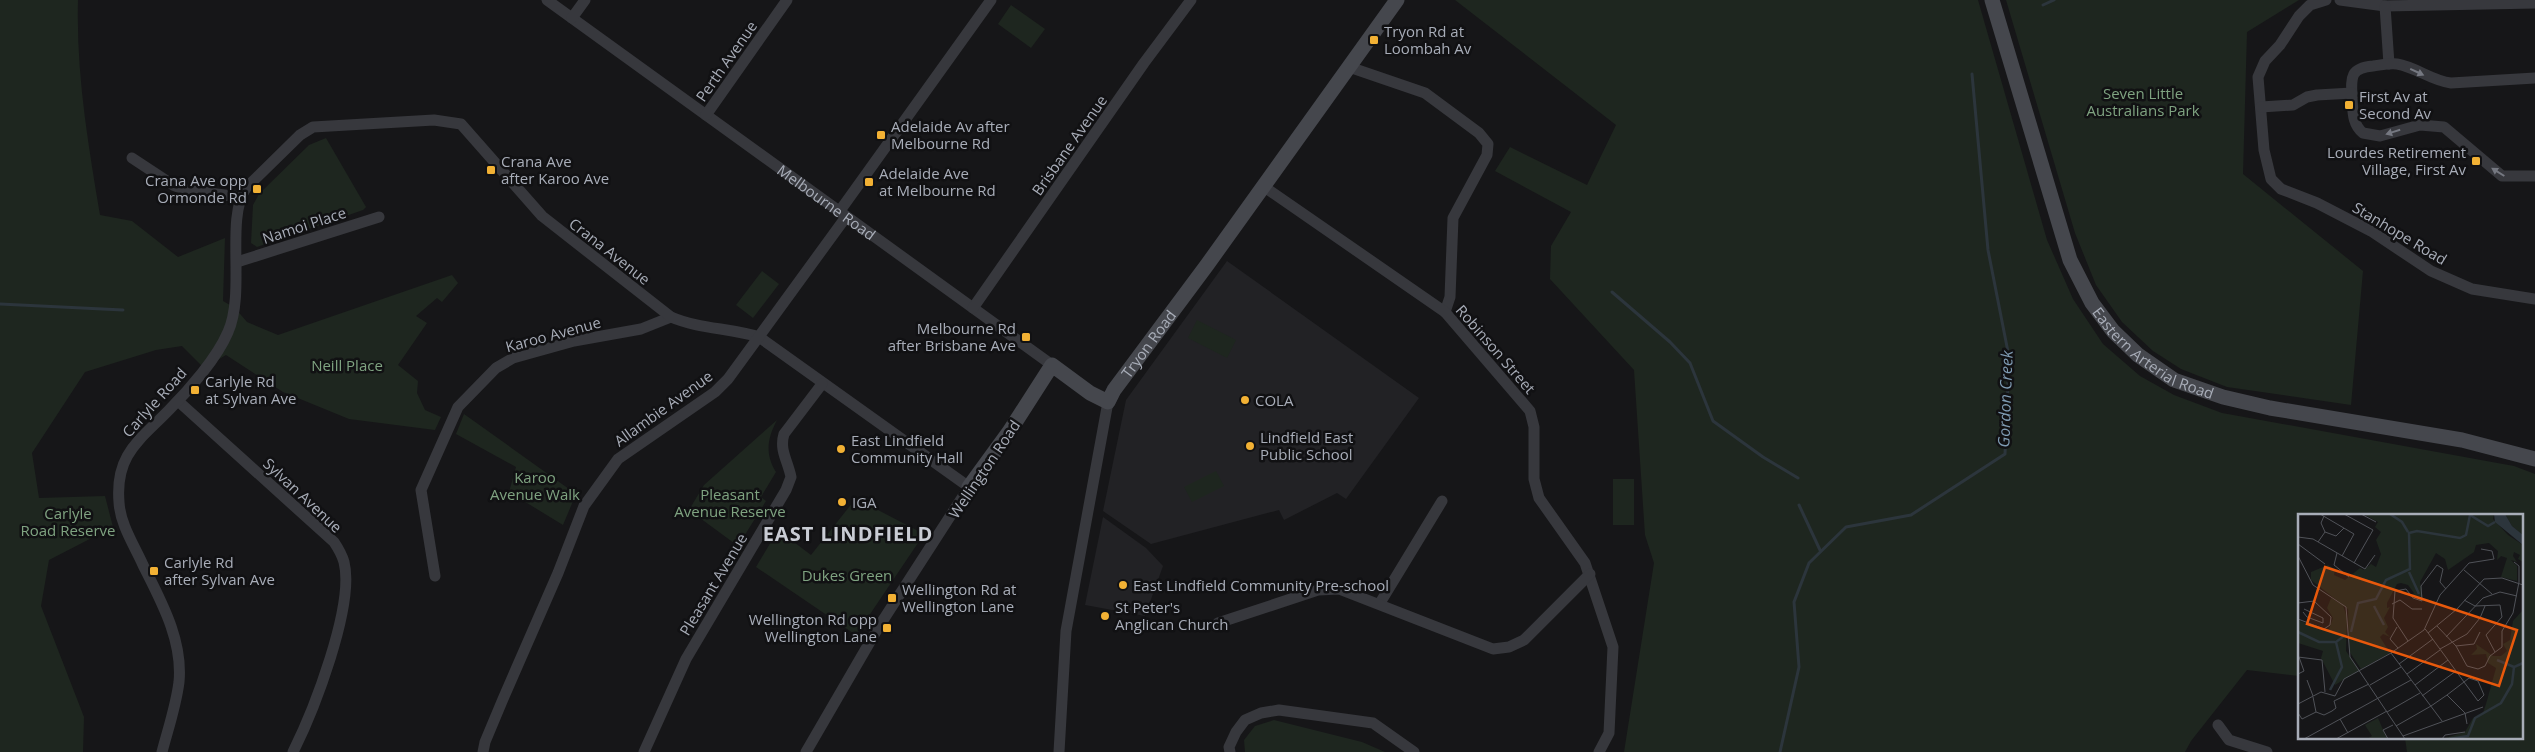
<svg xmlns="http://www.w3.org/2000/svg" width="2535" height="752" font-family="'Open Sans',sans-serif">
  <style>
    .built { fill: #222225 }
    .green { fill: #1e261f }
    .lines { fill: none; stroke-linecap: round; stroke-linejoin: round }
    .stream { stroke: #2c353c; stroke-width: 3 }
    .street { stroke: #37383d; stroke-width: 11 }
    .secondary { stroke: #45474d; stroke-width: 15 }
    .oneway { fill: #757881 }
    .poi-dot { fill: #f2b134; stroke: #111113; stroke-width: 2 }
    .labels { text-anchor: middle; dominant-baseline: central; stroke-width: 5; stroke-linejoin: round; paint-order: stroke }
    .poi-label { font-size: 15px; fill: #a8adb8; stroke: #111113; text-anchor: start }
    .street-label { font-size: 15px; fill: #a8adb8; stroke: #111113 }
    .park-label { font-size: 15px; fill: #7fa381; stroke: #111113 }
    .water-label { font-size: 16px; font-style: italic; fill: #7f9bb3; stroke: #111113 }
    .district-label { font-size: 20px; font-weight: bold; letter-spacing: 1px; fill: #c9ccd4; stroke: #111113 }
    .inset-river { fill: none; stroke: #2c353c; stroke-width: 2.5 }
    .inset-road { fill: none; stroke: #505258; stroke-width: 1 }
    .view { fill: #e8590c; fill-opacity: 0.15; stroke: #e8590c; stroke-width: 2.5 }
    .inset-edge { fill: none; stroke: #a8adb8; stroke-width: 2.5 }
  </style>
  <rect width="100%" height="100%" fill="#161618"/>
  <!-- built -->
  <g class="built">
    <path d="M1227,261L1419,398L1346,499L1337,493L1284,520L1279,510L1151,544L1103,511L1126,400Z"/>
    <path d="M1103,517L1146,548L1163,566L1145,616L1085,605Z"/>
  </g>
  <!-- green -->
  <g class="green">
    <path d="M0,0H78C76,73 88,143 100,215L132,221L178,257L225,238L223,301L235,308L247,322L278,335L452,275L458,283L442,302L437,298L416,316L427,323L398,365L418,381L417,393L425,410L441,417L435,430L349,419L283,392L226,355L204,368L182,346L156,350L85,372L32,453L39,498L105,496L113,527L49,560L41,606L84,717L83,752H0Z"/>
    <path d="M1455,0H1978L2047,240L2073,299L2103,344L2140,376L2174,395L2222,413L2514,466L2535,474V752H2407L2405,738H2521V516H2299V676L2247,670L2191,741L2185,752H1624L1654,563L1645,535L1634,370L1550,279L1551,246L1571,212L1495,171L1510,147L1587,185L1616,125Z"/>
    <path d="M2006,0H2299L2247,32L2243,174L2363,271L2351,405L2227,387L2181,369L2153,351L2122,322L2096,285L2075,233Z"/>
    <path d="M1011,5L1045,29L1031,48L998,24Z"/>
    <path d="M326,138L366,207L363,210L257,247L251,243L253,205L259,194L309,145Z"/>
    <path d="M762,271L779,284L753,318L736,305Z"/>
    <path d="M1197,320L1236,340L1227,358L1188,338Z"/>
    <path d="M464,414L576,494L563,525L509,492L516,467L456,434Z"/>
    <path d="M777,420C767,439 765,454 776,472L761,497L766,501L738,546L689,510L704,485Z"/>
    <path d="M1216,471L1224,486L1192,502L1184,487Z"/>
    <rect x="1613" y="479" width="21" height="46"/>
    <path d="M862,497L878,510L924,534L856,635L756,567L778,530L811,555L853,502Z"/>
    <path d="M1274,720L1362,742L1385,752H1245L1244,740L1255,726Z"/>
  </g>
  <g class="lines">
    <!-- stream -->
    <g class="stream">
      <path d="M2043,5L2054,0"/>
      <path d="M1612,292L1670,342L1690,363L1713,421L1763,457L1798,478"/>
      <path d="M0,304L123,310"/>
      <path d="M1799,505L1820,550"/>
      <path d="M1780,752L1799,667L1794,602L1809,563L1846,527L1911,515L2005,454L2009,357L1988,250L1972,74"/>
    </g>
    <!-- street -->
    <g class="street">
      <path id="s1" d="M547,0L1052,365"/>
      <path d="M2326,0L2310,5L2299,16L2280,45L2265,61L2258,77L2264,150L2271,179L2281,189L2317,203L2371,231L2431,271L2472,289L2535,299"/>
      <path d="M2340,0L2385,6L2535,3"/>
      <path d="M2385,6L2389,64"/>
      <path d="M572,18L585,0"/>
      <path d="M1349,67L1425,93L1479,133L1488,144L1487,155L1453,218L1450,297L1445,312"/>
      <path d="M2535,78L2451,83C2432,81 2416,67 2397,64C2389,63 2381,65 2373,66C2350,68 2351,77 2352,98C2353,111 2352,124 2363,133L2380,136L2420,125L2444,127L2502,176H2535"/>
      <path d="M2261,107L2293,105L2307,97L2317,95L2352,93"/>
      <path d="M706,115L787,0"/>
      <path d="M132,158L173,185L186,190L240,197"/>
      <path d="M1263,186L1445,312L1530,411L1534,427V479L1539,498L1585,563L1613,647L1609,733L1599,752"/>
      <path d="M839,212L991,0"/>
      <path d="M237,262L379,217"/>
      <path d="M973,308L1144,63L1191,0"/>
      <path d="M178,401L334,542C338,548 342,555 344,562C355,606 313,712 293,752"/>
      <path d="M435,576L421,490L458,407L496,368L513,358L574,341L641,329L671,317"/>
      <path d="M1380,603L1442,501"/>
      <path d="M1218,623L1318,590L1339,589L1493,649L1509,647L1524,640L1590,574"/>
      <path d="M2218,725L2229,740L2267,752"/>
      <path d="M162,752C168,729 176,706 179,682C183,640 161,601 143,565C134,545 120,524 119,502C115,454 140,440 169,410C189,390 217,358 228,332C246,292 225,219 246,188L300,135L313,127L434,120L461,124L542,216L671,317C699,329 730,328 759,337L969,487L878,628L806,752"/>
      <path d="M483,752L485,742L503,699L558,573L584,506L618,459L715,392L728,379L846,217"/>
      <path d="M644,752L686,659L786,490L791,477C788,461 779,450 784,434L822,384"/>
      <path d="M1059,752L1066,631L1108,402"/>
      <path d="M1230,752L1229,747L1236,732L1245,720L1261,713L1279,710L1373,723L1414,752"/>
    </g>
    <!-- secondary -->
    <g class="secondary">
      <path id="s2" d="M1992,0L2070,260L2092,303L2113,331L2138,355L2174,380L2223,397L2270,408L2462,440L2535,459"/>
      <path id="s3" d="M969,487L1009,432L1052,365L1090,393L1108,402L1114,390L1207,265L1397,0"/>
    </g>
  </g>
  <!-- one-way arrows -->
  <defs><path id="oneway-solid" d="M-6-.8H1V-3.2L6.5 0L1 3.2V.8H-6Z" transform="scale(1.25)"/></defs>
  <g class="oneway">
    <use href="#oneway-solid" transform="translate(2417 72) rotate(25)"/>
    <use href="#oneway-solid" transform="translate(2393 132) rotate(163)"/>
    <use href="#oneway-solid" transform="translate(2498 172) rotate(-148)"/>
  </g>
  <!-- markers -->
  <g class="poi-dot">
    <rect x="1369" y="35" width="10" height="10" rx="2.5"/>
    <rect x="2344" y="100" width="10" height="10" rx="2.5"/>
    <rect x="876" y="130" width="10" height="10" rx="2.5"/>
    <rect x="2471" y="156" width="10" height="10" rx="2.5"/>
    <rect x="486" y="165" width="10" height="10" rx="2.5"/>
    <rect x="864" y="177" width="10" height="10" rx="2.5"/>
    <rect x="252" y="184" width="10" height="10" rx="2.5"/>
    <rect x="1021" y="332" width="10" height="10" rx="2.5"/>
    <rect x="190" y="385" width="10" height="10" rx="2.5"/>
    <circle cx="1245" cy="400" r="5"/>
    <circle cx="1250" cy="446" r="5"/>
    <circle cx="841" cy="449" r="5"/>
    <circle cx="842" cy="502" r="5"/>
    <rect x="149" y="566" width="10" height="10" rx="2.5"/>
    <circle cx="1123" cy="585" r="5"/>
    <rect x="887" y="593" width="10" height="10" rx="2.5"/>
    <circle cx="1105" cy="616" r="5"/>
    <rect x="882" y="623" width="10" height="10" rx="2.5"/>
  </g>
  <g class="labels">
    <!-- poi labels -->
    <g class="poi-label">
      <text x="1384" y="31">Tryon Rd at<tspan x="1384" dy="17">Loombah Av</tspan></text>
      <text x="2359" y="96">First Av at<tspan x="2359" dy="17">Second Av</tspan></text>
      <text x="891" y="126">Adelaide Av after<tspan x="891" dy="17">Melbourne Rd</tspan></text>
      <text x="2466" y="152" text-anchor="end">Lourdes Retirement<tspan x="2466" dy="17">Village, First Av</tspan></text>
      <text x="501" y="161">Crana Ave<tspan x="501" dy="17">after Karoo Ave</tspan></text>
      <text x="879" y="173">Adelaide Ave<tspan x="879" dy="17">at Melbourne Rd</tspan></text>
      <text x="247" y="180" text-anchor="end">Crana Ave opp<tspan x="247" dy="17">Ormonde Rd</tspan></text>
      <text x="1016" y="328" text-anchor="end">Melbourne Rd<tspan x="1016" dy="17">after Brisbane Ave</tspan></text>
      <text x="205" y="381">Carlyle Rd<tspan x="205" dy="17">at Sylvan Ave</tspan></text>
      <text x="1255" y="400">COLA</text>
      <text x="1260" y="437">Lindfield East<tspan x="1260" dy="17">Public School</tspan></text>
      <text x="851" y="440">East Lindfield<tspan x="851" dy="17">Community Hall</tspan></text>
      <text x="852" y="502">IGA</text>
      <text x="164" y="562">Carlyle Rd<tspan x="164" dy="17">after Sylvan Ave</tspan></text>
      <text x="1133" y="585">East Lindfield Community Pre-school</text>
      <text x="902" y="589">Wellington Rd at<tspan x="902" dy="17">Wellington Lane</tspan></text>
      <text x="1115" y="607">St Peter's<tspan x="1115" dy="17">Anglican Church</tspan></text>
      <text x="877" y="619" text-anchor="end">Wellington Rd opp<tspan x="877" dy="17">Wellington Lane</tspan></text>
    </g>
    <!-- street labels -->
    <g class="street-label">
      <text transform="translate(726 61) rotate(-55)">Perth Avenue</text>
      <text transform="translate(1069 145) rotate(-55)">Brisbane Avenue</text>
      <text stroke="none"><textPath href="#s1" startOffset="345">Melbourne Road</textPath></text>
      <text transform="translate(304 225) rotate(-18)">Namoi Place</text>
      <text transform="translate(2400 233) rotate(31)">Stanhope Road</text>
      <text transform="translate(610 251) rotate(38)">Crana Avenue</text>
      <text transform="translate(553 334) rotate(-15)">Karoo Avenue</text>
      <text stroke="none"><textPath href="#s3" startOffset="286">Tryon Road</textPath></text>
      <text transform="translate(1496 349) rotate(49)">Robinson Street</text>
      <text stroke="none"><textPath href="#s2" startOffset="401">Eastern Arterial Road</textPath></text>
      <text transform="translate(154 402) rotate(-48)">Carlyle Road</text>
      <text transform="translate(663 408) rotate(-36)">Allambie Avenue</text>
      <text transform="translate(984 469) rotate(-56)">Wellington Road</text>
      <text transform="translate(303 495) rotate(43)">Sylvan Avenue</text>
      <text transform="translate(713 584) rotate(-59)">Pleasant Avenue</text>
    </g>
    <!-- park labels -->
    <g class="park-label">
      <text x="2143" y="93">Seven Little<tspan x="2143" dy="17">Australians Park</tspan></text>
      <text x="347" y="365">Neill Place</text>
      <text x="535" y="477">Karoo<tspan x="535" dy="17">Avenue Walk</tspan></text>
      <text x="730" y="494">Pleasant<tspan x="730" dy="17">Avenue Reserve</tspan></text>
      <text x="68" y="513">Carlyle<tspan x="68" dy="17">Road Reserve</tspan></text>
      <text x="847" y="575">Dukes Green</text>
    </g>
    <!-- water labels -->
    <g class="water-label">
      <text transform="translate(2005 399) rotate(-88)">Gordon Creek</text>
    </g>
    <!-- district labels -->
    <g class="district-label">
      <text x="848" y="533">EAST LINDFIELD</text>
    </g>
  </g>
  <!-- overview -->
  <g transform="translate(2298 514)">
    <rect width="225" height="225" fill="#161618"/>
    <path d="M65,0H196L195,5L210,21L225,31V48L220,45L222,41L216,38L215,42L219,48L213,46L219,52V67L203,63L209,44L203,42L199,46L200,37L191,29L178,31L176,38L150,56L147,45L138,39L122,68L125,84L122,87L114,81L116,79L110,71L103,69L99,70L89,89V94L92,93L86,104L90,113L87,118L92,123L85,120L82,123L92,139L63,155L51,137L50,95L13,66V58L30,51L37,55L36,61L47,66L62,54L66,56L73,50L78,53L83,40L78,26L83,18L77,13L80,8ZM207,0H225V21L214,12ZM33,84L45,91L49,104L48,137L61,156L37,171L23,144L25,137L0,129V106L25,116L31,115L35,104L29,94ZM225,96V225H144L167,218L175,204L185,199L188,190L198,154L190,149L188,140L173,141L179,135L178,130L195,142H203L209,137L205,130L212,126L215,107ZM80,204L89,225H69L74,222L67,211Z" fill="#1e261f"/>
    <path d="M196,0H207L214,12L225,21V31L197,8Z" fill="#2c353c"/>
    <path class="inset-river" d="M92,0L104,8L110,18M111,58L121,80M76,92L86,111M0,118L21,128H37M53,118L60,89L78,85L88,66L112,55L111,19L119,17L162,24L168,21L172,1L190,12L197,8M199,146L216,153M32,176L44,153L38,128L46,122M151,225L170,222L177,204L203,189L214,170L216,153L225,149"/>
    <path class="inset-road" d="M22,0L56,20L44,42M46,0L75,16L56,49M63,0L78,8M26,2L23,9L27,18M0,23L15,25L67,55L77,41M20,28L27,18L38,22L46,14M0,30L27,50M39,39L36,51L51,63M0,42L15,71L48,93L52,143L107,225M166,56L194,80M166,86L177,92L202,91L204,103L188,121L197,138M0,89L16,87L33,103L32,111L26,115L0,105M94,90L102,86L114,95H124M5,98L9,103L25,109V104L6,95M139,112L158,132L169,152L180,155L187,152L192,142L204,133V117L215,99L221,68V52L216,48M99,113L92,125L100,134M130,119L159,95L186,65L204,64L225,71M148,123L185,84L202,78L219,82M110,127L95,104L97,77L108,75L115,84L124,87L123,72L139,51L145,55L142,68L148,75M158,132L176,130L182,118M142,135L169,120L182,104L187,92M93,139L144,207M0,143L24,146L27,178M101,150L135,125M0,160L6,157L1,143M109,160L142,136M9,166L15,182M72,171L103,153M117,171L150,146M149,181L167,199L169,210M124,182L158,157M15,183L18,198M36,187L71,170M0,190L23,178L37,182L46,165L93,139L126,116L142,81L171,49L196,45L194,37L183,35M18,198L26,201L34,197L38,194L36,187M89,198L122,179M0,199L4,205L18,198M42,205L50,219M98,212L133,192L149,181L166,168L171,164L180,167L186,181L180,187L166,168L158,157L128,116L127,115M105,222L185,193M6,225L113,166M38,225L89,197M90,225L85,216L95,211M144,225L147,221L167,218"/>
    <path class="view" d="M27,53L219,116L201,172L9,110Z"/>
    <rect width="225" height="225" class="inset-edge"/>
  </g>
</svg>
